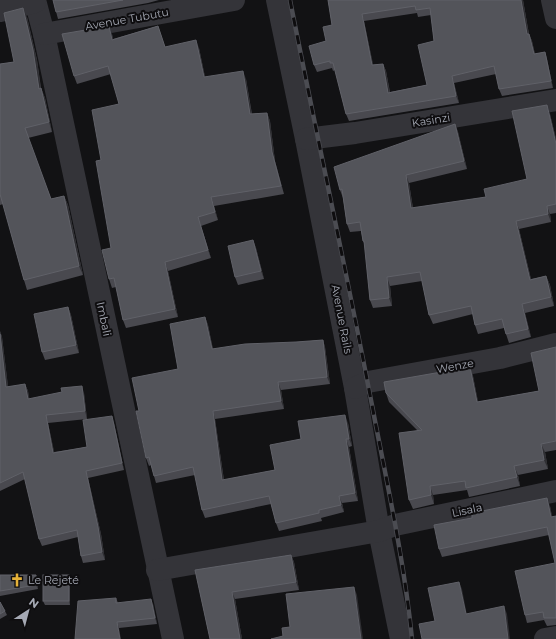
<svg xmlns="http://www.w3.org/2000/svg" width="556" height="639" font-family="Montserrat,sans-serif">
  <style>
    .lines { fill: none; stroke-linecap: round; stroke-linejoin: round }
    .minor { stroke: #343439; stroke-width: 22 }
    .rail-casing { stroke: #4b4c52; stroke-width: 4.5 }
    .rail { stroke: #0e0d0f; stroke-width: 3; stroke-dasharray: 9; stroke-linecap: butt }
    .wall { fill: #49494f; fill-rule: evenodd }
    .shaded-wall { fill: #2f2f33 }
    .building { fill: #53545a; stroke: #606168; fill-rule: evenodd }
    .labels { text-anchor: middle; dominant-baseline: central; stroke-width: 4; stroke-linejoin: round; paint-order: stroke }
    .street-label { font-size: 11px; fill: #a5a9b4; stroke: #0e0d0f }
    .poi-label { font-size: 11px; fill: #a5a9b4; stroke: #0e0d0f; text-anchor: start }
  </style>
  <rect width="100%" height="100%" fill="#121214"/>
  <g class="lines">
    <!-- minor -->
    <g class="minor">
      <path d="M35,0L44,34L173,639"/>
      <path d="M277,0L306,139L355,388L379,531L401,639"/>
      <path d="M552,0L556,18"/>
      <path d="M0,11L35,2"/>
      <path d="M44,34L234,0"/>
      <path d="M306,139L355,133L556,100"/>
      <path d="M355,388L368,382L500,358L556,344"/>
      <path d="M157,570L379,531L395,525L556,491"/>
      <path d="M545,639L556,637"/>
    </g>
    <!-- rail casing -->
    <g class="rail-casing">
      <path id="rail" d="M290,0C318,142 349,284 376,426C390,497 405,568 412,639"/>
    </g>
    <!-- rail -->
    <use href="#rail" class="rail"/>
  </g>
  <!-- wall -->
  <g class="wall">
    <path d="M53,0H159L148,3L58,19Z"/>
    <path d="M328,0H523L529,34L532,41L535,54L545,52L547,59L553,88L502,96L499,89L496,74L454,83L459,103L349,121L346,114L335,70L333,71L332,68L317,72L314,65L326,41L332,25ZM417,13L418,17L431,15L434,41L427,85L390,92L386,71L383,64L373,65L364,21Z"/>
    <path d="M27,17L37,60L41,88L45,98L52,132L28,138L51,199L64,196L68,205L83,275L27,290L24,280L3,204L0,205V64L14,62Z"/>
    <path d="M158,26L165,47L199,48L205,77L246,79L252,114L267,113L270,121L275,161L284,194L214,206L218,220L201,226L211,258L168,271L178,317L126,328L123,320L116,287L112,288L109,279L111,248L101,160L119,104L111,74L77,84L74,76L112,34L113,39Z"/>
    <path d="M550,114L556,139V213L550,214L551,222L519,229L531,279L546,276L550,285L554,306L525,313L531,337L509,343L504,328L478,334L475,325L473,314L433,324L429,315L422,281L390,286L392,306L373,308L370,300L365,245L363,241L361,231L350,232L347,224L343,198L340,190L455,124L458,132L467,169L409,183L413,208L486,197L527,179Z"/>
    <path d="M253,240L256,248L264,279L238,285L235,277Z"/>
    <path d="M68,307L71,315L79,353L45,360L42,352Z"/>
    <path d="M205,317L208,325L213,349L323,340L325,347L330,384L281,390L284,409L215,419L224,480L275,470L301,439L348,423L352,446L349,447L358,501L342,503L344,512L321,518L322,521L279,531L276,523L271,504L205,518L202,510L195,475L156,483L154,476L151,465L149,466L146,458L139,411L178,369Z"/>
    <path d="M0,331L2,337L8,387L25,384L28,391L29,399L84,393L87,419L48,423L54,452L87,447L114,423L124,470L88,478L101,534L105,560L83,563L81,556L78,537L42,546L39,539L25,479L0,491Z"/>
    <path d="M556,347V450L545,452L548,469L518,475L520,486L469,497L467,490L433,495L434,504L413,509L409,500L417,430L389,402L386,393L470,367L473,376L478,402L539,391Z"/>
    <path d="M550,506L552,517L556,516V625L547,626L544,620L527,623L525,615L555,563L549,535L442,557L439,549Z"/>
    <path d="M291,555L294,562L299,590L235,599L242,639H210L195,570Z"/>
    <path d="M0,575H36L37,579L38,589L0,596Z"/>
    <path d="M70,579V605H45L43,601Z"/>
    <path d="M116,598L118,603L153,604L157,624L119,628L75,639Z"/>
    <path d="M0,602L5,611L7,615L0,619Z"/>
  </g>
  <!-- shaded-wall -->
  <g class="shaded-wall">
    <path d="M521,0H523L530,41L527,34Z"/>
    <path d="M23,8L27,17L37,60L42,98L39,89Z"/>
    <path d="M362,14L364,21L375,73L372,65Z"/>
    <path d="M109,26L112,34L115,48L112,40Z"/>
    <path d="M529,34L532,41L536,61L534,54Z"/>
    <path d="M196,40L199,48L207,86L204,77Z"/>
    <path d="M545,52L547,59L553,88L551,81Z"/>
    <path d="M383,64L386,71L391,100L388,93Z"/>
    <path d="M243,71L246,79L253,123L250,114Z"/>
    <path d="M452,76L454,83L459,103L456,96Z"/>
    <path d="M41,88L45,98L52,132L49,122Z"/>
    <path d="M547,105L550,114L556,139V144Z"/>
    <path d="M267,113L270,121L275,161L284,194L272,152Z"/>
    <path d="M455,124L458,132L467,169L464,161Z"/>
    <path d="M406,175L409,183L414,216L411,208Z"/>
    <path d="M64,196L68,205L83,275L79,266Z"/>
    <path d="M211,197L214,206L218,220L215,212Z"/>
    <path d="M547,206L550,214L551,222L548,214Z"/>
    <path d="M198,217L201,226L211,258L208,250Z"/>
    <path d="M516,221L519,229L533,288L530,280Z"/>
    <path d="M253,240L256,248L264,279L261,271Z"/>
    <path d="M165,262L168,271L178,317L175,309Z"/>
    <path d="M546,276L550,285L554,306L551,297Z"/>
    <path d="M387,277L390,286L392,306L389,298Z"/>
    <path d="M522,304L525,313L531,337L528,329Z"/>
    <path d="M68,307L71,315L79,353L76,345Z"/>
    <path d="M205,317L208,325L214,356L212,349Z"/>
    <path d="M0,331L2,337L9,394L6,387Z"/>
    <path d="M323,340L325,347L330,384L327,377Z"/>
    <path d="M470,367L473,376L480,411L477,402Z"/>
    <path d="M278,382L281,390L284,409L281,401Z"/>
    <path d="M25,384L28,391L31,407L28,399Z"/>
    <path d="M82,386L84,393L87,419L85,411Z"/>
    <path d="M213,411L215,419L225,488L222,480Z"/>
    <path d="M46,415L48,423L56,460L53,453Z"/>
    <path d="M345,415L348,423L352,446L349,439Z"/>
    <path d="M112,416L114,423L124,470L122,463Z"/>
    <path d="M346,439L349,447L358,501L355,493Z"/>
    <path d="M541,444L545,452L548,469L544,460Z"/>
    <path d="M514,466L518,475L520,486L517,477Z"/>
    <path d="M86,471L88,478L101,534L105,560L102,552Z"/>
    <path d="M430,486L433,495L434,504L431,495Z"/>
    <path d="M339,496L342,503L344,512L341,505Z"/>
    <path d="M547,498L550,506L554,525L551,517Z"/>
    <path d="M291,555L294,562L299,590L296,582Z"/>
    <path d="M36,575L37,579L38,589L36,585Z"/>
    <path d="M69,575L70,579V605L69,601Z"/>
    <path d="M459,582L462,589L468,621L466,614Z"/>
    <path d="M354,587L357,595L363,639H361Z"/>
    <path d="M232,592L235,599L242,639H240Z"/>
    <path d="M151,599L153,604L157,624L155,618Z"/>
    <path d="M504,606L507,614L510,639H508Z"/>
    <path d="M117,622L119,628L121,639H120Z"/>
  </g>
  <!-- building -->
  <g class="building">
    <path d="M53,0H123L56,12Z"/>
    <path d="M328,0H521L527,34H529L534,54L545,52L551,81L499,89L494,66L452,76L456,96L346,114L333,63H330V61L314,65L309,46L326,41L323,27L332,25ZM415,6L416,10L430,8L434,41L418,45L427,85L388,93L383,64L372,65L362,14Z"/>
    <path d="M23,8L33,50L39,89L41,88L49,122L25,128L51,199L64,196L79,266L24,280L0,194V64L14,62L4,13Z"/>
    <path d="M109,26L112,40L158,26L165,47L196,40L204,77L243,71L250,114L267,113L272,152L281,186L211,197L215,212L198,217L208,250L165,262L175,309L123,320L114,278L109,279L102,250L111,248L96,161L101,160L92,110L119,104L108,66L74,76L62,34Z"/>
    <path d="M547,105L556,144V204L547,206L548,214L516,221L530,280L546,276L551,297L522,304L528,329L506,334L502,319L475,325L471,306L429,315L420,272L387,277L389,298L370,300L364,241H363L360,222L347,224L342,189L340,190L334,167L455,124L464,161L406,175L411,208L486,197L484,189L527,179L512,111Z"/>
    <path d="M253,240L261,271L235,277L228,246Z"/>
    <path d="M68,307L76,345L42,352L34,314Z"/>
    <path d="M205,317L212,349L245,344L296,342L323,340L327,377L278,382L281,401L213,411L222,480L275,470L270,445L301,439L298,421L345,415L349,439H346L355,493L339,496L341,505L319,510V513L276,523L269,496L202,510L193,467L154,476L149,457L146,458L136,411H139L132,378L178,369L170,324Z"/>
    <path d="M0,334L6,387L25,384L28,399L62,392L61,388L82,386L85,411L46,415L53,453L87,447L83,420L112,416L122,463L86,471L98,527L102,552L81,556L77,530L39,539L23,472L0,483Z"/>
    <path d="M556,347V441L541,444L544,460L514,466L517,477L466,488L465,481L430,486L431,495L409,500L399,433L422,430L386,393L384,382L470,367L477,402L539,391L531,353Z"/>
    <path d="M547,498L551,517L556,516V618H544L543,612L525,615L515,571L555,563L547,527L439,549L434,525L472,518V513Z"/>
    <path d="M291,555L296,582L232,592L240,639H210L195,570Z"/>
    <path d="M0,575H36V585L0,591Z"/>
    <rect x="43" y="575" width="26" height="26"/>
    <path d="M459,582L466,614L504,606L508,639H422L419,624L435,621L428,588Z"/>
    <path d="M354,587L361,639H271L283,636L282,628L290,627L286,594Z"/>
    <path d="M116,598V603L151,599L155,618L117,622L120,639H75L78,601Z"/>
    <path d="M0,602L5,611L0,614Z"/>
  </g>
  <!-- icons -->
  <defs>
    <g id="church-bare" transform="scale(1.08)"><path d="M-1.2-6h2.4v3.5h3.3v2.4h-3.3V6h-2.4V-.1h-3.3v-2.4h3.3Z" fill="#e6b239" stroke="#0e0d0f" stroke-width="2.5" paint-order="stroke"/></g>
  </defs>
  <g fill-rule="evenodd">
    <use href="#church-bare" x="17" y="580"/>
  </g>
  <g class="labels">
    <!-- street labels -->
    <g class="street-label">
      <text transform="translate(127 19) rotate(-10)">Avenue Tubutu</text>
      <text transform="translate(431 120) rotate(-9)">Kasinzi</text>
      <text transform="translate(104 319) rotate(78)">Imbali</text>
      <text transform="translate(342 319) rotate(79)">Avenue Rails</text>
      <text transform="translate(455 366) rotate(-10)">Wenze</text>
      <text transform="translate(467 510) rotate(-12)">Lisala</text>
    </g>
    <!-- poi labels -->
    <g class="poi-label">
      <text x="28" y="580">Le Rejeté</text>
    </g>
  </g>
  <!-- north arrow -->
  <g transform="translate(28 611) rotate(36)" stroke="#0e0d0f" stroke-width="3" paint-order="stroke">
  <path d="M0-3L7 15L0 10L-7 15Z" fill="#a5a9b4"/>
  <text y="-6" font-size="11" font-weight="bold" text-anchor="middle" fill="#a5a9b4">N</text>
  </g>
</svg>
